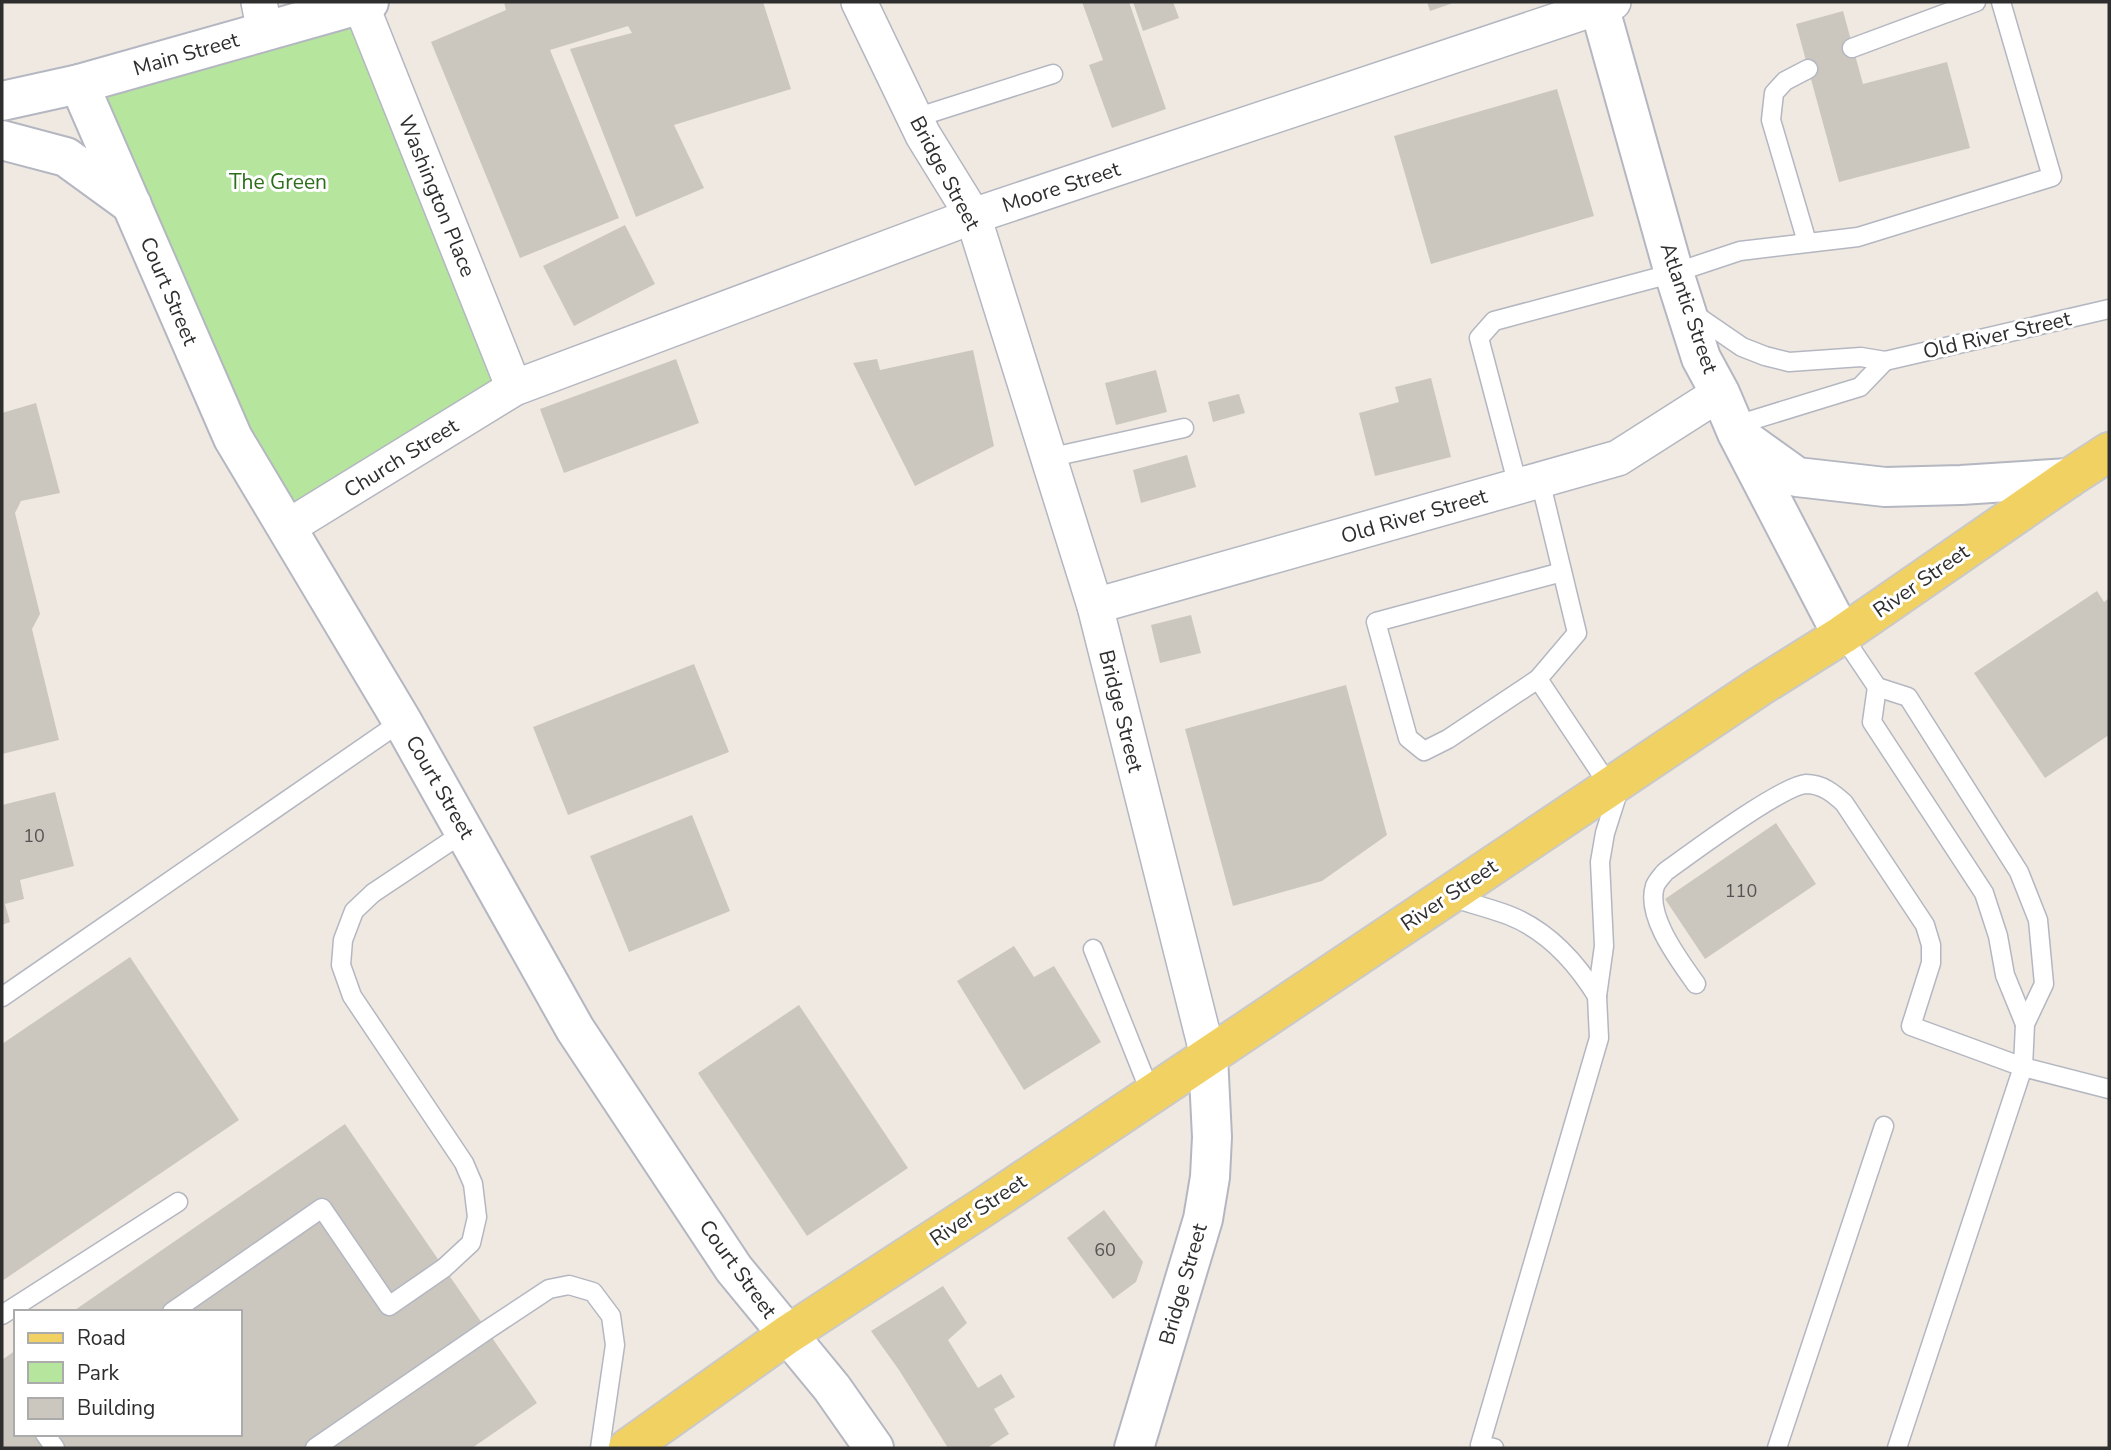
<svg xmlns="http://www.w3.org/2000/svg" width="2111" height="1450" font-family="'Nunito Sans',sans-serif">
  <style>
    .green { fill: #b6e59e }
    .building { fill: #cbc7bf }
    .lines { fill: none; stroke-linecap: round; stroke-linejoin: round }
    .lane-casing { stroke: #b4b7c1; stroke-width: 21 }
    .street-casing { stroke: #b4b7c1; stroke-width: 38 }
    .secondary-casing { stroke: #b4b7c1; stroke-width: 42 }
    .primary-casing { stroke: #c9c9c9; stroke-width: 42 }
    .lane { stroke: #fff; stroke-width: 18 }
    .street { stroke: #fff; stroke-width: 35 }
    .secondary { stroke: #fff; stroke-width: 38 }
    .primary { stroke: #f2d163; stroke-width: 38 }
    .labels { text-anchor: middle; dominant-baseline: central; stroke-width: 6; stroke-linejoin: round; paint-order: stroke }
    .number-label { font-size: 18px; fill: #555452 }
    .street-label { font-size: 21px; fill: #2e2e2e; stroke: #fff }
    .park-label { font-size: 21px; fill: #2c6e1b; stroke: #fff }
  </style>
  <rect width="100%" height="100%" fill="#efe9e1"/>
  <!-- green -->
  <path class="green" d="M361,5L514,388L288,527L79,84Z"/>
  <!-- building -->
  <g class="building">
    <path d="M504,2H763L791,89L674,125L704,188L636,217L570,49L632,33L628,26L550,50L619,218L520,258L431,42L506,10Z"/>
    <path d="M1082,2H1129L1166,109L1112,128L1089,65L1103,60Z"/>
    <path d="M1133,2H1173L1179,18L1143,31Z"/>
    <path d="M1427,2H1456L1430,11Z"/>
    <path d="M1843,11L1863,84L1947,62L1970,148L1839,182L1796,24Z"/>
    <path d="M1557,89L1594,216L1431,264L1394,136Z"/>
    <path d="M625,225L655,284L574,326L543,266Z"/>
    <path d="M973,350L994,446L915,486L853,363L877,359L880,370Z"/>
    <path d="M676,359L699,423L564,473L540,409Z"/>
    <path d="M1156,370L1167,412L1116,425L1105,383Z"/>
    <path d="M1431,378L1451,457L1375,476L1359,413L1399,402L1395,387Z"/>
    <path d="M1239,394L1245,413L1213,422L1208,402Z"/>
    <path d="M36,403L60,493L21,501L15,513L40,614L32,629L59,740L2,754V413Z"/>
    <path d="M1187,455L1196,487L1141,503L1133,470Z"/>
    <path d="M2097,591L2104,602L2109,598V735L2045,778L1974,673Z"/>
    <path d="M1191,615L1201,653L1160,663L1151,625Z"/>
    <path d="M694,664L729,752L568,815L533,727Z"/>
    <path d="M1346,685L1387,835L1322,881L1233,906L1185,729Z"/>
    <path d="M55,792L74,866L20,880L24,899L5,904L10,922L2,925V805Z"/>
    <path d="M692,815L730,911L629,952L590,856Z"/>
    <path d="M1776,823L1816,884L1705,959L1665,899Z"/>
    <path d="M1014,946L1034,977L1054,966L1101,1042L1024,1090L957,981Z"/>
    <path d="M130,957L239,1120L2,1281V1044Z"/>
    <path d="M799,1005L908,1168L807,1236L698,1073Z"/>
    <path d="M345,1124L537,1403L472,1448H2V1360L16,1350V1434H240V1312H72Z"/>
    <path d="M1104,1210L1143,1262L1136,1282L1113,1299L1067,1238Z"/>
    <path d="M943,1286L967,1323L948,1340L978,1388L1001,1374L1015,1397L994,1409L1009,1434L987,1448H948L899,1370L871,1331Z"/>
  </g>
  <g class="lines">
    <!-- lane casing -->
    <g class="lane-casing">
      <g id="lane">
        <path d="M1852,48L1976,2"/>
        <path d="M915,118L1053,74"/>
        <path d="M1807,242L1771,120L1774,93L1785,81L1808,69"/>
        <path d="M1691,312L1742,347L1765,356L1789,362L1861,357L1885,361L2109,309"/>
        <path d="M1733,426L1860,387L1885,361"/>
        <path d="M1048,458L1184,428"/>
        <path d="M1540,480L1577,633L1538,679L1610,787"/>
        <path d="M1518,486L1479,338L1494,321L1674,273L1740,251L1858,237L2052,177L2001,2"/>
        <path d="M1842,635L1877,687L1908,697L2019,872L2038,920L2044,984L2025,1024L2023,1067L2109,1089"/>
        <path d="M1538,679L1448,739L1424,751L1408,738L1376,622L1562,572"/>
        <path d="M1877,687L1872,722L1984,893L1998,936L2005,975L2025,1024"/>
        <path d="M1450,897C1469,903 1489,908 1508,915C1547,930 1576,962 1597,996"/>
        <path d="M1093,949L1151,1094"/>
        <path d="M1696,984C1680,961 1645,916 1655,886C1657,881 1662,876 1665,872C1690,854 1781,786 1806,784C1822,784 1833,793 1844,803L1925,925L1931,945V963L1911,1026L2023,1067L1897,1448"/>
        <path d="M2,997L402,721"/>
        <path d="M172,1312L322,1208L389,1306L444,1268L471,1243L477,1217L473,1184L464,1163L352,996L341,965L343,940L354,911L373,893L466,831"/>
        <path d="M2,1315L178,1202"/>
        <path d="M45,1434L55,1448"/>
        <path d="M315,1448L487,1330L549,1289L569,1285L593,1292L611,1316L615,1345L600,1448"/>
        <path d="M1494,1448L1480,1445L1599,1038L1597,996L1604,946L1600,862L1605,833L1620,786"/>
        <path d="M1777,1448L1884,1126"/>
      </g>
    </g>
    <!-- street casing -->
    <g class="street-casing">
      <g id="street">
        <path d="M259,2L265,32"/>
        <path d="M859,2L923,135L973,216L1095,606L1208,1056"/>
        <path d="M361,5L514,388"/>
        <path d="M288,527L514,388L973,216L1613,2"/>
        <path d="M1095,606L1618,458L1720,393"/>
      </g>
    </g>
    <!-- secondary casing -->
    <g class="secondary-casing">
      <g id="secondary">
        <path d="M1598,2L1674,273L1701,358L1720,393L1737,433L1842,635"/>
        <path d="M79,84L233,438L402,721L575,1029L734,1269L832,1388L874,1448"/>
        <path d="M2,101L79,84L369,2"/>
        <path d="M2,140L66,157L132,205"/>
        <path d="M1744,439L1797,477L1885,487L1961,485L2069,478"/>
        <path d="M1134,1448L1203,1219L1210,1177L1212,1137L1208,1056"/>
      </g>
    </g>
    <!-- primary casing -->
    <g class="primary-casing">
      <path id="primary" d="M628,1448L787,1335L985,1206L1759,687L1842,635L2069,478L2109,452"/>
    </g>
    <!-- lane -->
    <use href="#lane" class="lane"/>
    <!-- street -->
    <use href="#street" class="street"/>
    <!-- secondary -->
    <use href="#secondary" class="secondary"/>
    <!-- primary -->
    <use href="#primary" class="primary"/>
  </g>
  <g class="labels">
    <!-- number labels -->
    <g class="number-label">
      <text x="34" y="836">10</text>
      <text x="1741" y="891">110</text>
      <text x="1105" y="1250">60</text>
    </g>
    <!-- street labels -->
    <g class="street-label">
      <text transform="translate(186 54) rotate(-16)">Main Street</text>
      <text transform="translate(945 173) rotate(62)">Bridge Street</text>
      <text transform="translate(1061 187) rotate(-18)">Moore Street</text>
      <text transform="translate(437 196) rotate(68)">Washington Place</text>
      <text transform="translate(169 291) rotate(67)">Court Street</text>
      <text transform="translate(1689 308) rotate(71)">Atlantic Street</text>
      <text transform="translate(1997 335) rotate(-13)">Old River Street</text>
      <text transform="translate(401 458) rotate(-32)">Church Street</text>
      <text transform="translate(1414 516) rotate(-16)">Old River Street</text>
      <text transform="translate(1921 581) rotate(-35)">River Street</text>
      <text transform="translate(1121 711) rotate(76)">Bridge Street</text>
      <text transform="translate(440 787) rotate(60)">Court Street</text>
      <text transform="translate(1449 895) rotate(-34)">River Street</text>
      <text transform="translate(978 1210) rotate(-34)">River Street</text>
      <text transform="translate(738 1269) rotate(54)">Court Street</text>
      <text transform="translate(1183 1284) rotate(-74)">Bridge Street</text>
    </g>
    <!-- park labels -->
    <g class="park-label">
      <text x="278" y="182">The Green</text>
    </g>
  </g>
  <!-- border -->
  <rect width="2111" height="1450" fill="none" stroke="#2e2e2e" stroke-width="7"/>
  <!-- legend -->
  <rect x="14" y="1310" width="228" height="126" fill="#ffffff" stroke="#ababab" stroke-width="2"/>
  <rect x="28" y="1333" width="35" height="10" fill="#f2d163" stroke="#ababab" stroke-width="2"/>
  <text x="77" y="1345" font-size="21" fill="#2e2e2e">Road</text>
  <rect x="28" y="1362" width="35" height="21" fill="#b6e59e" stroke="#ababab" stroke-width="2"/>
  <text x="77" y="1380" font-size="21" fill="#2e2e2e">Park</text>
  <rect x="28" y="1398" width="35" height="21" fill="#cbc7bf" stroke="#ababab" stroke-width="2"/>
  <text x="77" y="1415" font-size="21" fill="#2e2e2e">Building</text>
</svg>
